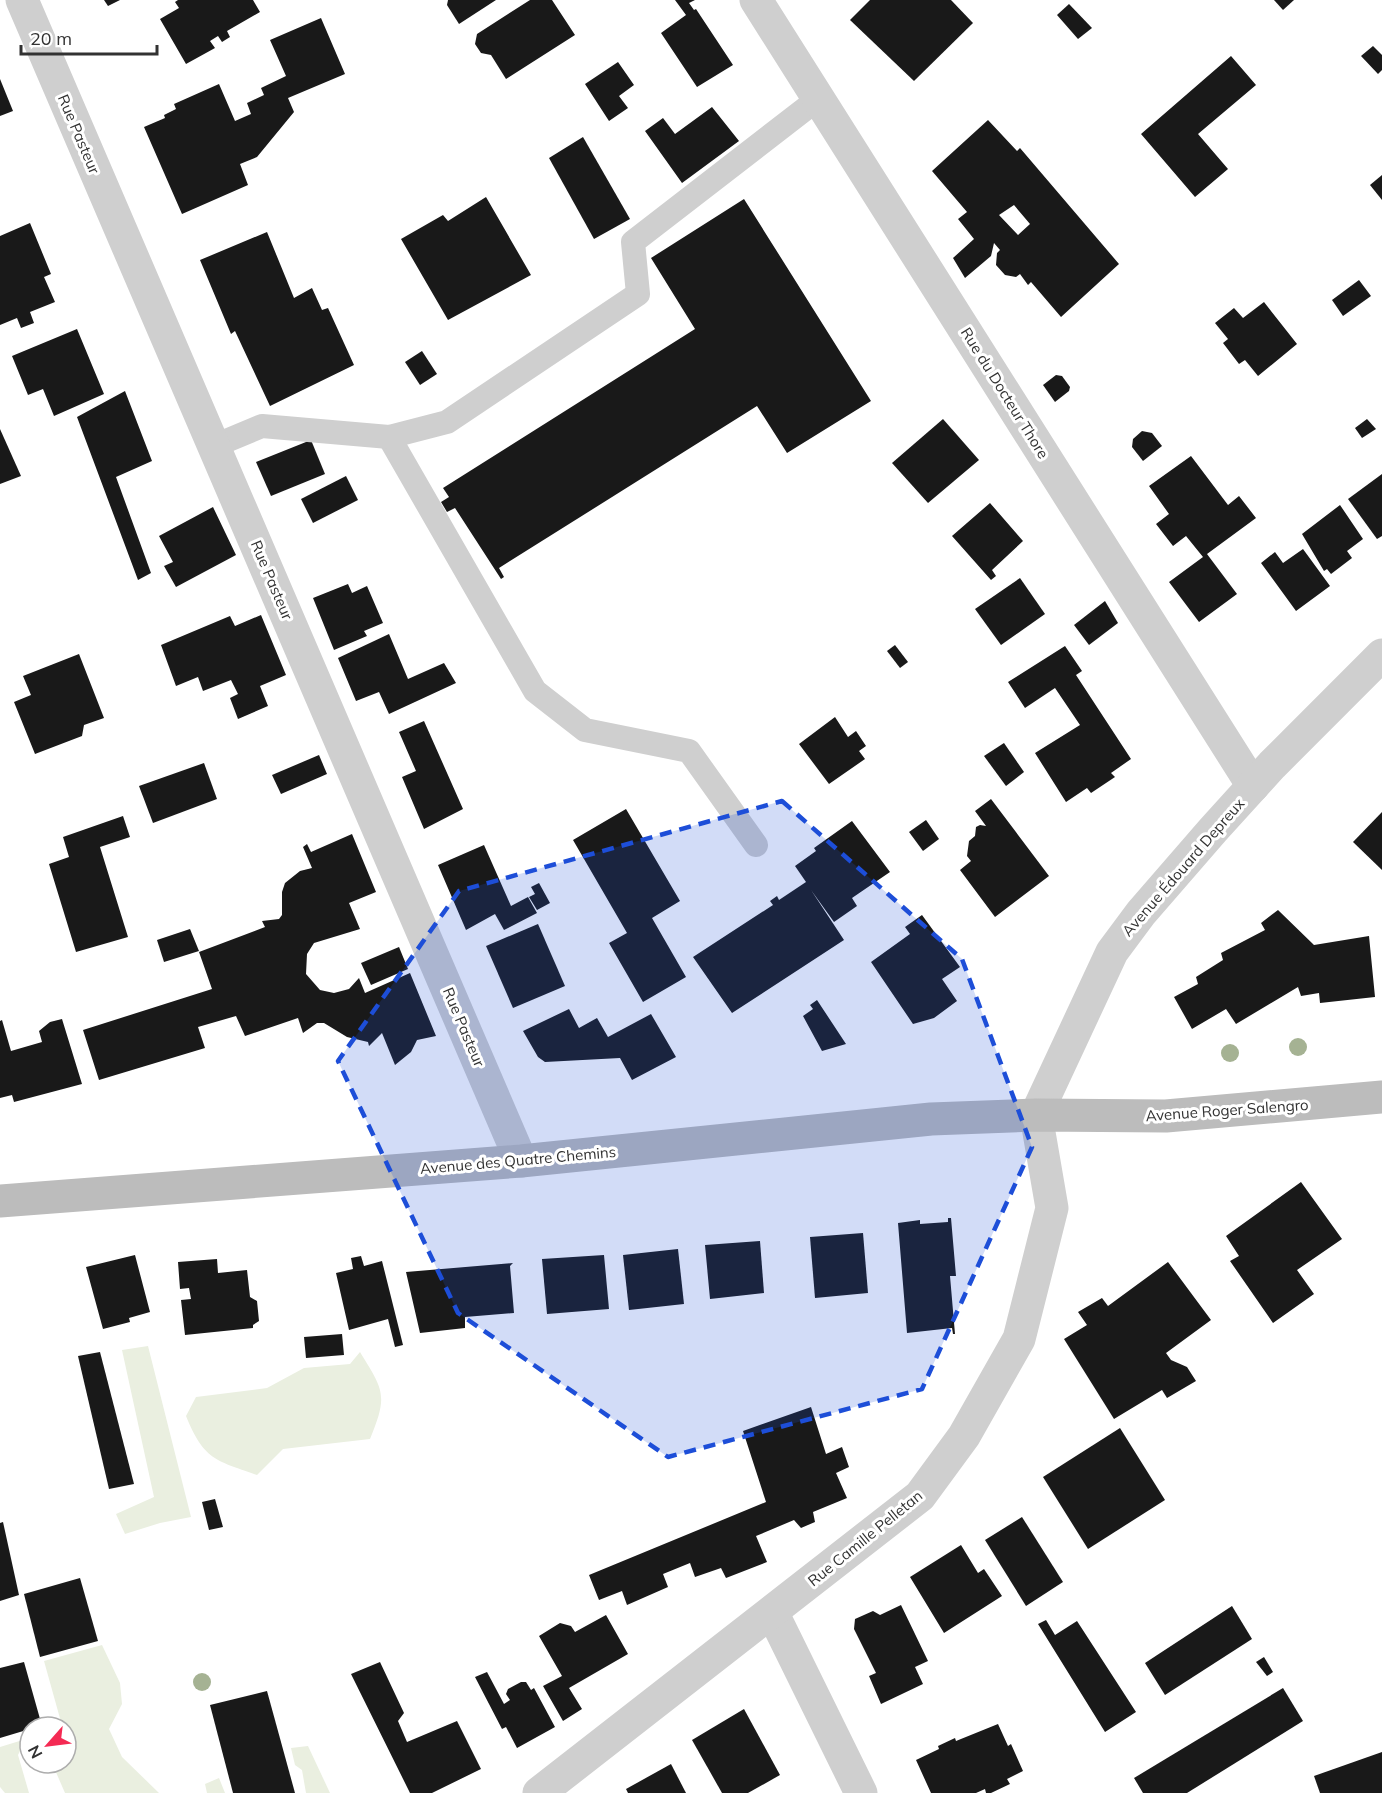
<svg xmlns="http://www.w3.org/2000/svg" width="1382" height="1793" font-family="Mulish,sans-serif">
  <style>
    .green { fill: #eaefe0 }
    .building { fill: #191919; fill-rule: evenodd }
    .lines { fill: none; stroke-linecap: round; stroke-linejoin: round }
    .service { stroke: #cfcfcf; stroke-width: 24 }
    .minor { stroke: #cfcfcf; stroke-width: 33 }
    .tertiary { stroke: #cfcfcf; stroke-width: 33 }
    .secondary { stroke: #bcbcbc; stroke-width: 33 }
    .tree { fill: #a5b293 }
    .marked { fill: #1d4ed8; fill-opacity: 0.2; stroke: #1d4ed8; stroke-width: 4.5; stroke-dasharray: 12 8; stroke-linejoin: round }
    .labels { text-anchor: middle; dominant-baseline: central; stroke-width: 6; stroke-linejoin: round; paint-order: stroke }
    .street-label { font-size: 15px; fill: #323232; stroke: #fff }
  </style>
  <rect width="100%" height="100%" fill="#fff"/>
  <!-- green -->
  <g class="green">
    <path d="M148,1346L191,1517L160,1523L125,1534L116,1514L154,1497L122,1350Z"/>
    <path d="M360,1352C384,1391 388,1395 370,1439L283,1449L257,1475C215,1460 204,1460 186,1416L196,1397L267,1388L304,1368L350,1364Z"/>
    <path d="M102,1645L120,1683L122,1704L109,1729L122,1757L159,1793H65L52,1763H66V1727H55L61,1722L44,1661Z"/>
    <path d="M26,1739L18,1755L29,1793H5L0,1787V1747Z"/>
    <path d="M308,1746L330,1793H306L302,1770L295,1765L291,1748Z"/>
    <path d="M219,1778L225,1793H207L205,1784Z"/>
  </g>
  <!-- building -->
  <g class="building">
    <path d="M104,0H120L108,6Z"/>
    <path d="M178,0H253L260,12L227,31L230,37L222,42L218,36L210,41L215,48L186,64L160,19L179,8L175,2Z"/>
    <path d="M448,0H496L459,24L447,5Z"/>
    <path d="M530,0H552L575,35L506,79L491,55L481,53L475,44L477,34Z"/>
    <path d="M675,0H695L689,3L694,10L696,9L733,65L697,87L661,33L686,15Z"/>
    <path d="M870,0H951L973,23L914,81L850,20Z"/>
    <path d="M1274,0H1294L1283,10Z"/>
    <path d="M1069,4L1092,28L1078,39L1057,15Z"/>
    <path d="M321,18L345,74L288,98L294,112L257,157L240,164L248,185L182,214L144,127L165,118L164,115L176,109L174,104L219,84L235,121L251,114L247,103L264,95L261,88L286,76L270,40Z"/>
    <path d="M1373,46L1382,55V70L1378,74L1361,56Z"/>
    <path d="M1231,56L1256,85L1198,134L1228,169L1195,197L1141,134Z"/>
    <path d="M618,62L634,85L619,96L628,108L609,121L585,84Z"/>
    <path d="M0,79L13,111L0,116Z"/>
    <path d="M712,107L739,141L682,183L645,131L663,118L675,134Z"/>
    <path d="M988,120L1017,151L1020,148L1119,264L1061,317L1031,282L1028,285L1020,274L1016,277L1005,275L996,265L997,253L1000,250L994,243L991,256L965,278L953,258L974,239L958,219L967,212L932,171ZM1014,205L1030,224L1018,235L999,215Z"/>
    <path d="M583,137L630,219L594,239L549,158Z"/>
    <path d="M1382,175V200L1370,185Z"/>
    <path d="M486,197L531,275L448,320L401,239L443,215L448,221Z"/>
    <path d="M744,199L871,401L787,453L757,406L499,568L504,577L501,579L455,508L447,512L441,502L449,497L443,488L695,329L651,258Z"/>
    <path d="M30,223L51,274L44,277L55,302L30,312L34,323L21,328L17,318L0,325V236Z"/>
    <path d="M267,232L294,298L312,288L322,310L328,308L354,365L270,406L235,331L231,334L200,260Z"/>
    <path d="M1359,280L1371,296L1343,316L1332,300Z"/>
    <path d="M1264,302L1297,344L1258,376L1245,360L1239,364L1223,343L1228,339L1215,323L1234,308L1243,318Z"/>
    <path d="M77,329L104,394L54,416L43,389L28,395L12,356Z"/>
    <path d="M422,351L437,374L420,385L405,362Z"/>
    <path d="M1056,375L1062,376L1070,387L1069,391L1055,402L1043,385Z"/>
    <path d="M125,391L152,461L116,477L151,573L138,580L77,417Z"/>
    <path d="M943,419L979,460L928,503L892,463Z"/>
    <path d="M1367,419L1376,429L1362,438L1355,428Z"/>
    <path d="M0,429L21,476L0,484Z"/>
    <path d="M1142,431L1152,433L1162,446L1143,461L1132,447L1133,439Z"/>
    <path d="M311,440L325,474L271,496L256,462Z"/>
    <path d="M1191,456L1228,505L1239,496L1256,518L1207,554L1237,594L1199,622L1169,582L1203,557L1186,536L1173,546L1156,524L1169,514L1149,486Z"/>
    <path d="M1382,474V536L1377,539L1348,499Z"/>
    <path d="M346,476L358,500L313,523L301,499Z"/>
    <path d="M990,503L1023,541L992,570L996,576L991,580L952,536Z"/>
    <path d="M1340,505L1363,539L1347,551L1352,558L1331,574L1327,569L1324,571L1302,534Z"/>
    <path d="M213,507L236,555L176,587L164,566L173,562L159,536Z"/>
    <path d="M1303,549L1330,586L1296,611L1261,563L1275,552L1283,563Z"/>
    <path d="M1020,578L1045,614L1001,645L975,609Z"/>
    <path d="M348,584L352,593L367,586L383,623L364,631L367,636L334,650L313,598Z"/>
    <path d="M1105,601L1118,623L1089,645L1074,625Z"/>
    <path d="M261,615L286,675L260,686L268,706L238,719L230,698L238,694L231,680L203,691L198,677L176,686L161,645L230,616L235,626Z"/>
    <path d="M389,634L408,679L444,663L456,683L389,714L379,692L356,701L338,658Z"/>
    <path d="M895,645L908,662L900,668L887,651Z"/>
    <path d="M1065,646L1082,671L1076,675L1131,759L1111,773L1115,777L1091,793L1087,788L1066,802L1035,753L1080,725L1055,688L1025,708L1008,682Z"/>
    <path d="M79,654L104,718L84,725L82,736L35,754L14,702L31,695L23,676Z"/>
    <path d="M835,717L848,737L856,731L866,746L859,751L865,759L829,784L799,744Z"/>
    <path d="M424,721L463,809L424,829L402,777L416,771L399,732Z"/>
    <path d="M1004,743L1024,772L1006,786L984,756Z"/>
    <path d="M319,755L327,774L281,794L272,775Z"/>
    <path d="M204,763L217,799L153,823L139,786Z"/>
    <path d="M991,799L1049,876L995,917L960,870L971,861L967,856L969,841L975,836L976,827L980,825L986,826L975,811Z"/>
    <path d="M626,809L680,901L652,918L686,977L643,1002L609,943L627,933L573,840Z"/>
    <path d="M1382,812V870L1353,842Z"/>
    <path d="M123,816L130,837L100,847L128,937L76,952L49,864L69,857L63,837Z"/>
    <path d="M926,820L939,839L923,851L909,832Z"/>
    <path d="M852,821L890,872L852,898L857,906L834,922L811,890L844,940L732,1013L693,957L773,905L770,901L777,896L779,900L806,882L795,866L816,851L814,848Z"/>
    <path d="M352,834L376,892L349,903L360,929L314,943L307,954L306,974L320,990L334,993L349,989L359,978L365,993L410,973L436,1036L417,1040L411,1052L395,1065L382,1033L369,1046L368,1042L347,1037L324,1023H317L303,1033L298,1018L245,1036L236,1016L198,1027L205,1048L99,1080L83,1030L212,989L199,952L265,927L262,921L279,919L282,915V892L285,883L300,871L312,868L303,847L307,844L311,852Z"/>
    <path d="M484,845L511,906L528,897L537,913L504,930L495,914L466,930L438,865Z"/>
    <path d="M539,883L550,903L537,910L529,897L535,894L531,887Z"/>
    <path d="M1278,910L1314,945L1369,936L1375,997L1320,1003L1319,993L1301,996L1298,987L1236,1024L1226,1009L1192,1029L1174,997L1198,984L1196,977L1223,960L1221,953L1265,930L1261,923Z"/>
    <path d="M922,915L960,967L942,979L957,1001L934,1018L913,1024L871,962L910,934L905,927Z"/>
    <path d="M538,924L565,986L513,1008L486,946Z"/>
    <path d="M190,929L199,951L164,962L157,940Z"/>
    <path d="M399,947L408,969L371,985L361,963Z"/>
    <path d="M817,1000L846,1044L822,1051L803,1016L813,1009L810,1005Z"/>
    <path d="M569,1009L579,1028L597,1018L608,1037L651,1014L676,1057L632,1080L620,1058L545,1062L538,1057L523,1031Z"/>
    <path d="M62,1019L82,1084L14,1102L12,1095L0,1098V1021L2,1020L11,1051L42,1042L39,1031L50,1022Z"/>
    <path d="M1301,1182L1342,1239L1297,1270L1314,1294L1273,1323L1230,1261L1239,1256L1226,1236Z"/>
    <path d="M948,1218H951L956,1276H950L955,1334H953L952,1328L907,1333L898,1223L920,1220V1224L948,1222Z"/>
    <path d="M863,1233L868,1293L815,1298L810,1237Z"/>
    <path d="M760,1241L764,1293L710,1299L705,1245Z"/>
    <path d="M678,1249L684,1304L629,1310L623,1255Z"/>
    <path d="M135,1255L150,1312L129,1318L130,1322L103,1329L86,1267Z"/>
    <path d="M604,1255L609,1309L547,1314L542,1259Z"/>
    <path d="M361,1256L364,1266L382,1261L403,1345L395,1347L388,1319L349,1330L336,1273L353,1269L351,1258Z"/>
    <path d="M217,1259L218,1273L247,1270L250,1297L257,1301L259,1321L253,1325V1328L185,1335L181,1300L191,1299L189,1288L180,1289L178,1262Z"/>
    <path d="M1168,1262L1211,1320L1166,1353L1171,1360L1187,1367L1196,1381L1167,1398L1162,1390L1114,1419L1064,1339L1087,1325L1078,1312L1102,1298L1108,1306Z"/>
    <path d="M513,1263L510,1266L514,1313L465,1317V1328L420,1333L406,1272Z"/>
    <path d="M342,1334L344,1355L306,1358L304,1337Z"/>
    <path d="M100,1352L134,1484L109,1489L78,1356Z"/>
    <path d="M811,1407L826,1454L842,1447L849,1467L836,1473L847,1498L813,1512L815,1522L801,1528L794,1520L756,1536L767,1562L726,1578L721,1568L695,1577L690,1563L663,1574L668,1587L627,1605L622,1591L599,1600L589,1575L766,1502L743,1431Z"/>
    <path d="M1120,1428L1165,1500L1088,1549L1043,1477Z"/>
    <path d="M215,1499L223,1527L209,1530L202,1502Z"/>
    <path d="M1022,1517L1063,1582L1026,1606L985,1540Z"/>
    <path d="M3,1522L19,1595L0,1601V1523Z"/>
    <path d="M961,1545L978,1573L984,1569L1002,1596L944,1633L910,1577Z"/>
    <path d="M80,1578L98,1641L40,1657L24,1594Z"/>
    <path d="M901,1605L928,1661L915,1667L923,1684L881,1704L869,1676L876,1673L854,1629L855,1619L873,1611L880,1615Z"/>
    <path d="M1232,1606L1252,1639L1165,1695L1145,1663Z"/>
    <path d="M606,1615L628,1654L569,1688L582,1709L563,1721L543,1686L562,1676L539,1636L560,1623L571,1626L575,1632Z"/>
    <path d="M1046,1620L1055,1635L1077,1621L1136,1712L1105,1732L1038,1624Z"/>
    <path d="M1264,1657L1273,1672L1267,1676L1256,1662Z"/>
    <path d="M24,1662L42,1726L30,1727V1729L0,1738V1668Z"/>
    <path d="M380,1662L404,1713L398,1721L407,1742L457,1721L481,1769L432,1793H410L351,1674Z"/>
    <path d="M487,1672L504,1704L510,1700L506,1694L508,1689L521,1682H526L531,1690L534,1688L555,1727L517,1748L506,1727L502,1729L475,1677Z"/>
    <path d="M1283,1688L1303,1721L1187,1793H1143L1134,1778Z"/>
    <path d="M267,1691L295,1793H233L210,1705Z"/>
    <path d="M744,1709L780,1775L748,1793H722L692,1740Z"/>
    <path d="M998,1724L1008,1746L1011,1744L1023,1771L1007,1779L1010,1784L991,1793H986L985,1789L976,1793H931L916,1760L939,1749L938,1746L955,1738L956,1741Z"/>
    <path d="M1382,1752V1793H1320L1314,1776Z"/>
    <path d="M671,1764L686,1793H628L626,1789Z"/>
  </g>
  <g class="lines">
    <!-- service -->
    <g class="service">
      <path d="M389,437L535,691L585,730L689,751L756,845"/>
      <path d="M214,446L262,426L389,437L447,422L638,294L633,242L818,99"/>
    </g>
    <!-- minor -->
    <g class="minor">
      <path d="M22,0L521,1161"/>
      <path d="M756,0L1253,786"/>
      <path d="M772,1612L861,1793"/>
      <path d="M539,1793L920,1496L964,1436L1019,1339L1052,1208L1036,1115"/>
    </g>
    <!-- tertiary -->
    <path class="tertiary" d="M1036,1115L1112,952L1141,913L1213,830L1272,765L1382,655"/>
    <!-- secondary -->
    <path class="secondary" d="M0,1201L521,1161L931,1119L1036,1115L1166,1116L1382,1097"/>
  </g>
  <!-- trees -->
  <g class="tree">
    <circle cx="1298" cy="1047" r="9"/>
    <circle cx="1230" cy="1053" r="9"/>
    <circle cx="202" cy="1682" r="9"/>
  </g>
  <!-- marked area -->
  <path class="marked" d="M782,801L962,959L1032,1147L922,1389L668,1457L458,1313L338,1061L459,891Z"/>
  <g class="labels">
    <!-- street labels -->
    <g class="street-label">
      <text transform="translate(79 134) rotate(67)">Rue Pasteur</text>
      <text transform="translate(1005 393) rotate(58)">Rue du Docteur Thore</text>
      <text transform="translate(272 580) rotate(67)">Rue Pasteur</text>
      <text transform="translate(1183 867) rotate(-49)">Avenue Édouard Depreux</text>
      <text transform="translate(464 1027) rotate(67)">Rue Pasteur</text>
      <text transform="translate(1227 1110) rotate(-4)">Avenue Roger Salengro</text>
      <text transform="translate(518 1160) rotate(-5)">Avenue des Quatre Chemins</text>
      <text transform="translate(865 1538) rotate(-39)">Rue Camille Pelletan</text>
    </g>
  </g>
  <!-- north arrow -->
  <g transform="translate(48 1745) rotate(242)"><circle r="28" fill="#ffffff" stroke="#adadad" stroke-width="1.5"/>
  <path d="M0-4.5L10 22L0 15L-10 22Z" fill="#f42a53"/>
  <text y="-9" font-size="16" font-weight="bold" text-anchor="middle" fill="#323232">N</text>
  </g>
  <!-- scale -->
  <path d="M21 45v9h136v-9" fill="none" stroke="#323232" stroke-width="3"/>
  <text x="30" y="45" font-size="18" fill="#323232" stroke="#ffffff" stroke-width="4.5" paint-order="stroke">20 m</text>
</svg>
